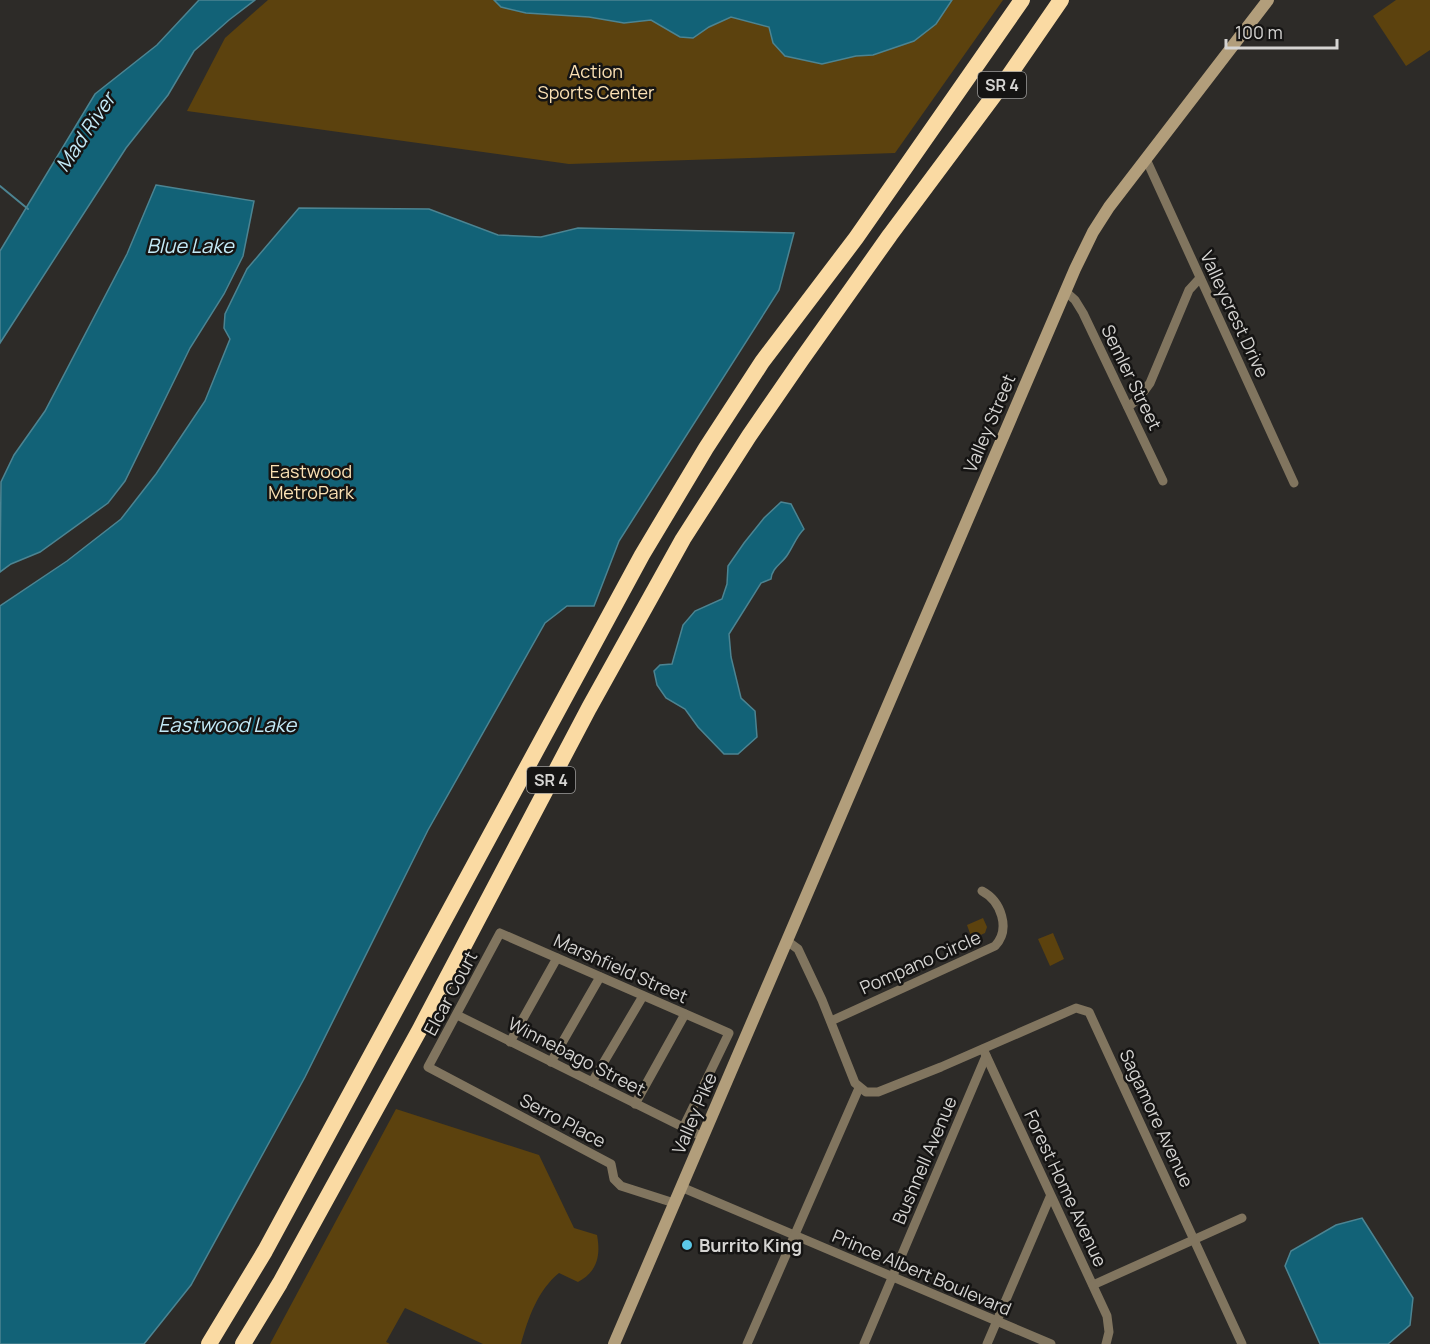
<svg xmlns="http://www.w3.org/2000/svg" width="1430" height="1344" font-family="Manrope,sans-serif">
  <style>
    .green { fill: #5c420e }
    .water { fill: #126277; stroke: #4c8492; stroke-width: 1.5 }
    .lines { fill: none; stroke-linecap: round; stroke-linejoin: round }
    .stream { stroke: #4c8492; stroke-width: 2 }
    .street { stroke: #81755f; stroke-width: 9 }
    .secondary { stroke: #b29e7b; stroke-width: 12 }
    .highway { stroke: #fadaa3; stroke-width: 16 }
    .poi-dot { fill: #5bc7e7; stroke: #151413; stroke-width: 2 }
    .labels { text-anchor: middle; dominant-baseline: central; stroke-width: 5; stroke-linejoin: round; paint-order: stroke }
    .shield { fill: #151413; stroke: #9b9a99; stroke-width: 1.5 }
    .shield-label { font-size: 16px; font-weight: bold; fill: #d5d4d2 }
    .park-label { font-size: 18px; fill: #fbe1b4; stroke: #151413 }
    .street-label { font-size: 18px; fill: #d5d4d2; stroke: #151413 }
    .poi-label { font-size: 18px; font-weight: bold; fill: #d5d4d2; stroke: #151413; text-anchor: start }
    .water-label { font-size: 20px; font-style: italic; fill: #c4eaf7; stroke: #151413 }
  </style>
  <rect width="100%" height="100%" fill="#2d2b28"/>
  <!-- green -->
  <g class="green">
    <path d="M268,0H1003L895,153L569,164L187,111L225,38Z"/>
    <path d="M1396,0H1430V50L1406,66L1373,16Z"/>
    <path d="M983,918L987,927L985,933L972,939L967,925Z"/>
    <path d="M1053,933L1064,959L1050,966L1038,939Z"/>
    <path d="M396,1109L539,1155L574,1228L597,1235C601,1256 597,1272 578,1282L559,1273C538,1290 528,1318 521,1344H483L405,1308L386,1342L390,1344H270Z"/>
  </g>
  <!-- water -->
  <g class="water">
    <path d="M199,0H255L229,20L194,51L168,95L126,148L0,343V251L95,94L157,45Z"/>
    <path d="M494,0H952L936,24L914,41L873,55L856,56L822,64L785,56L773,43L769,27L731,17L709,27L693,38L680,37L651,20L624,23L589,17L526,13L501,7Z"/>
    <path d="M156,185L254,201L243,256L224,294L190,348L125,481L108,503L40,552L11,564L0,572L1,482L14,455L45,411L127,254Z"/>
    <path d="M299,208L429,209L498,235L541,237L578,228L794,233L779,290L619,541L594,606H567L545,623L428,830L305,1077L191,1285L144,1344H0V606L67,561L121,519L156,474L205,401L230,339L224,328L225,314L247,269Z"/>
    <path d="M781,502L791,504L804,529C796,537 794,545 788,554C782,564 772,567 771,579L761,583L729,634L731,657L741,698L755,711L757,737L738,754H724L698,727L685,709L666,698L657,685L654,671L660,665L672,664L683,625L695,611L722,599L727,584L728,566L744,543L764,518Z"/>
    <path d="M1362,1218L1413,1298L1410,1325L1388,1344H1320L1285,1266L1291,1251L1336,1225Z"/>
  </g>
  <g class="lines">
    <!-- stream -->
    <path class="stream" d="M0,186L28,209"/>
    <!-- street -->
    <g class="street">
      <path d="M1146,159L1294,483"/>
      <path d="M1065,291L1075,300L1083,313L1163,481"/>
      <path d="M1128,407L1139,398L1150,383L1189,290L1200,278"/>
      <path d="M787,941L798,949L822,1000L855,1083L866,1092H878L941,1067L1076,1008L1089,1012L1242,1344"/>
      <path d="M457,1015L703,1137"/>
      <path d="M831,1021L995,946C1011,929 1001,901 982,891"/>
      <path d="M510,1042L557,958"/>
      <path d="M983,1049L1107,1316L1109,1332L1106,1344"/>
      <path d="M551,1062L600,977"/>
      <path d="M592,1082L643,996"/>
      <path d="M635,1104L685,1014"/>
      <path d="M681,1187L1051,1344"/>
      <path d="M674,1203L621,1186L614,1179L611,1164L428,1067L500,933L729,1033L683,1128"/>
      <path d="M1093,1285L1242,1218"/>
      <path d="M747,1344L859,1088"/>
      <path d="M864,1344L986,1056"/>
      <path d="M987,1344L1050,1197"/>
    </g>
    <!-- secondary -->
    <path class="secondary" d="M614,1344L1075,269L1093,232L1109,207L1268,0"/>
    <!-- highway -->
    <g class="highway">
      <path d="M209,1344L265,1251L642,555L706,448L762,362L856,238L1022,0"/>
      <path d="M243,1344L280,1283L420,1029L589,708L683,539L749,436L802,359L890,235L1010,74L1061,0"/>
    </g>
  </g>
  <!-- markers -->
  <circle class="poi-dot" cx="687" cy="1245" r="6"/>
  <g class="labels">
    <!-- shield labels -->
    <g class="shield">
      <rect x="978" y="72" width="48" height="26" rx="4.5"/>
      <rect x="527" y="767" width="48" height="26" rx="4.5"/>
    </g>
    <g class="shield-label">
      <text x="1002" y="85">SR 4</text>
      <text x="551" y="780">SR 4</text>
    </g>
    <!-- park labels -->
    <g class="park-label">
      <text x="596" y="71">Action<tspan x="596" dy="21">Sports Center</tspan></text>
      <text x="311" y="471">Eastwood<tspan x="311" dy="21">MetroPark</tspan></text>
    </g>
    <!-- street labels -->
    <g class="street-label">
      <text transform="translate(1235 314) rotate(65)">Valleycrest Drive</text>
      <text transform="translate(1132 377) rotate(64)">Semler Street</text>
      <text transform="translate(989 423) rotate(-67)">Valley Street</text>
      <text transform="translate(920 962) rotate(-24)">Pompano Circle</text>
      <text transform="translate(621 968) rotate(24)">Marshfield Street</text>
      <text transform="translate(450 993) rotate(-62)">Elcar Court</text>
      <text transform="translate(577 1056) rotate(27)">Winnebago Street</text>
      <text transform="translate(694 1113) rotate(-67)">Valley Pike</text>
      <text transform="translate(1157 1118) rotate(65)">Sagamore Avenue</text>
      <text transform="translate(563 1120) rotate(28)">Serro Place</text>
      <text transform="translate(924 1160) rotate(-67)">Bushnell Avenue</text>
      <text transform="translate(1066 1188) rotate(65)">Forest Home Avenue</text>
      <text transform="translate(922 1272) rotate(23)">Prince Albert Boulevard</text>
    </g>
    <!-- poi labels -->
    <g class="poi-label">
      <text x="699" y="1245">Burrito King</text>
    </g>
    <!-- water labels -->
    <g class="water-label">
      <text transform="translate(85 132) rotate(-56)">Mad River</text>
      <text x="190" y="245">Blue Lake</text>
      <text x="227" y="724">Eastwood Lake</text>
    </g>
  </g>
  <!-- scale -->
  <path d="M1226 39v9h111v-9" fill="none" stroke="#d5d4d2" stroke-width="3"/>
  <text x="1235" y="39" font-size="18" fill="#d5d4d2" stroke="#151413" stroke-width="4.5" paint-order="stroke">100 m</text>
</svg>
